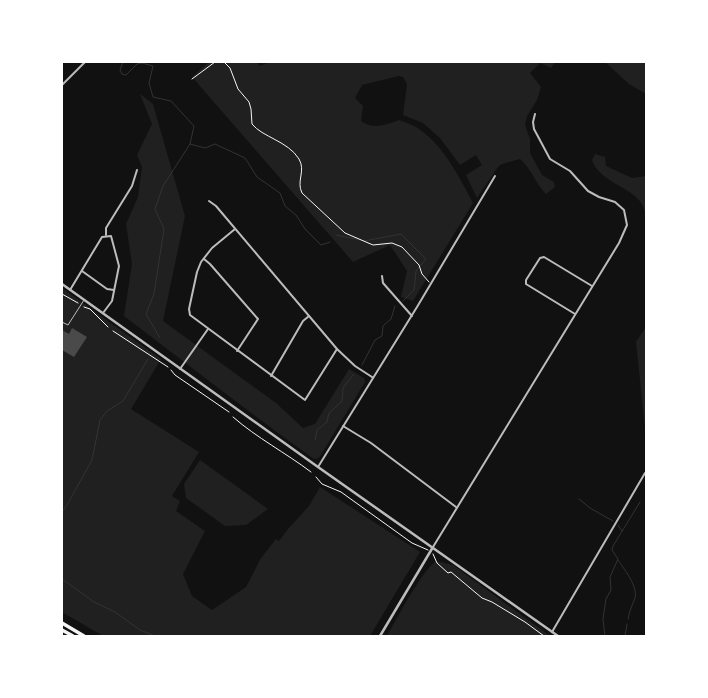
<svg xmlns="http://www.w3.org/2000/svg" width="708" height="698" font-family="Helvetica,sans-serif">
  <style>
    .green { fill: #202020 }
    .lines { fill: none; stroke-linecap: round; stroke-linejoin: round }
    .stream { stroke: #333; stroke-width: 1 }
    .building { fill: #4a4a4a }
    .path { stroke: #f5f5f5; stroke-width: 1 }
    .service { stroke: #bcbcbc; stroke-width: 1 }
    .minor { stroke: #bcbcbc; stroke-width: 2 }
    .tertiary { stroke: #bcbcbc; stroke-width: 2.5 }
    .trunk { stroke: #f5f5f5; stroke-width: 3.5 }
  </style>
  <rect width="100%" height="100%" fill="#111"/>
  <!-- green -->
  <g class="green">
    <path d="M209,62H256L260,66L270,62H555L551,68L540,63L530,73L541,87L537,100L527,116L525,125L530,139V153L542,175L554,182L555,187L546,194C535,183 531,168 520,159L502,164L498,167L477,198L466,175L482,165L476,155L460,165L440,138L423,123L403,115L407,84L403,77L399,76L362,85L355,98L363,106L361,121C373,130 386,125 399,120C406,123 414,125 419,129C445,147 459,177 473,203L413,301L401,297L407,271L390,245L353,262L192,77Z"/>
    <path d="M605,62H646V94L629,84Z"/>
    <path d="M140,94L153,104L185,216L163,321L276,403L303,428L315,424L349,369L364,378L365,382L319,458L314,459C250,413 187,364 124,316L132,264L126,224L138,197L142,167L137,155L152,124Z"/>
    <path d="M595,154L605,157L606,166L632,178L646,176V216C645,212 644,208 642,204C632,187 599,182 592,160Z"/>
    <path d="M62,288L161,359L131,409L199,452L172,496L180,501L176,511L205,531L183,574L192,596L212,610L246,587L261,558L276,539L279,541L288,529L309,506L320,487L420,552L370,636H103L62,612Z"/>
    <path d="M646,327V437L636,342Z"/>
    <path d="M200,460L268,509L246,525L225,526L186,498L184,484Z"/>
    <path d="M437,561L453,565L550,636H387C395,622 425,565 437,561Z"/>
  </g>
  <g class="lines">
    <!-- stream -->
    <g class="stream">
      <path d="M123,62L120,70L122,74L126,75L137,64L142,63L153,66L149,83L153,97L171,101L194,126L190,144L163,186L155,209L164,229L154,294L146,314L160,338"/>
      <path d="M190,144L205,148L215,144L245,158L257,177L280,193L285,206L296,215L305,229L321,245L330,242"/>
      <path d="M336,235L361,240"/>
      <path d="M364,241L401,234L426,259L416,271L414,290L403,301"/>
      <path d="M362,365L375,340L382,336L383,326L391,319L395,306"/>
      <path d="M315,440L317,430L327,422L329,413L342,401L343,388L353,375"/>
      <path d="M579,499L590,508L613,521"/>
      <path d="M62,512L67,505L92,460L100,420L107,411L123,401L148,359"/>
      <path d="M618,525L622,531"/>
      <path d="M618,560C624,569 638,586 635,598C632,606 630,609 628,619"/>
      <path d="M62,579L94,602L115,612L140,630L155,636"/>
      <path d="M605,636L603,619L606,599L611,590L610,577L618,559L612,550L613,546L640,502"/>
      <path d="M625,636L627,624"/>
    </g>
  </g>
  <!-- building -->
  <path class="building" d="M72,328L87,337L74,357L62,350V330L69,334Z"/>
  <g class="lines">
    <!-- path -->
    <g class="path">
      <path d="M224,62L230,68L238,89L249,102L251,109L252,124C262,137 288,141 299,159C306,171 296,181 302,193L345,233L373,245L392,243L402,247L419,265L422,274L429,282"/>
      <path d="M192,79L215,62"/>
      <path d="M62,294L78,303"/>
      <path d="M84,307L90,309L108,327"/>
      <path d="M113,331L168,367"/>
      <path d="M171,370L175,375L229,412"/>
      <path d="M233,417C257,438 286,453 311,472"/>
      <path d="M316,477L322,484L341,492L412,543L428,550"/>
      <path d="M433,554L437,563L448,573L451,572L482,598L492,602L525,622L544,636"/>
    </g>
    <!-- service -->
    <path class="service" d="M62,322L68,325L84,300"/>
    <!-- minor -->
    <g class="minor">
      <path d="M62,85L85,62"/>
      <path d="M209,201L216,206L337,349L355,366L372,377"/>
      <path d="M235,229L212,248L201,262L197,272L189,309L190,315L305,400L337,349"/>
      <path d="M106,235V228L132,186L137,170"/>
      <path d="M204,259L210,264L258,319L237,351"/>
      <path d="M82,271L107,289L114,290"/>
      <path d="M382,276L383,283L412,316"/>
      <path d="M70,290L102,237L111,236L119,266L112,301L103,313"/>
      <path d="M575,314L526,284V280L540,258L544,257L592,286"/>
      <path d="M180,369L208,329"/>
      <path d="M271,376L303,321L309,316"/>
      <path d="M343,426L371,443L456,507"/>
      <path d="M318,467L417,307L495,176"/>
      <path d="M433,547L619,243L627,225L624,210L615,202L599,197L588,191L570,171L550,159L534,129L533,122L535,114"/>
      <path d="M552,632L645,473"/>
    </g>
    <!-- tertiary -->
    <g class="tertiary">
      <path d="M62,284L318,467L558,636"/>
      <path d="M380,636L433,547"/>
    </g>
    <!-- trunk -->
    <g class="trunk">
      <path d="M62,623L84,636"/>
      <path d="M62,630L73,636"/>
    </g>
  </g>
  <!-- border -->
  <rect width="708" height="698" fill="none" stroke="#ffffff" stroke-width="126"/>
</svg>
